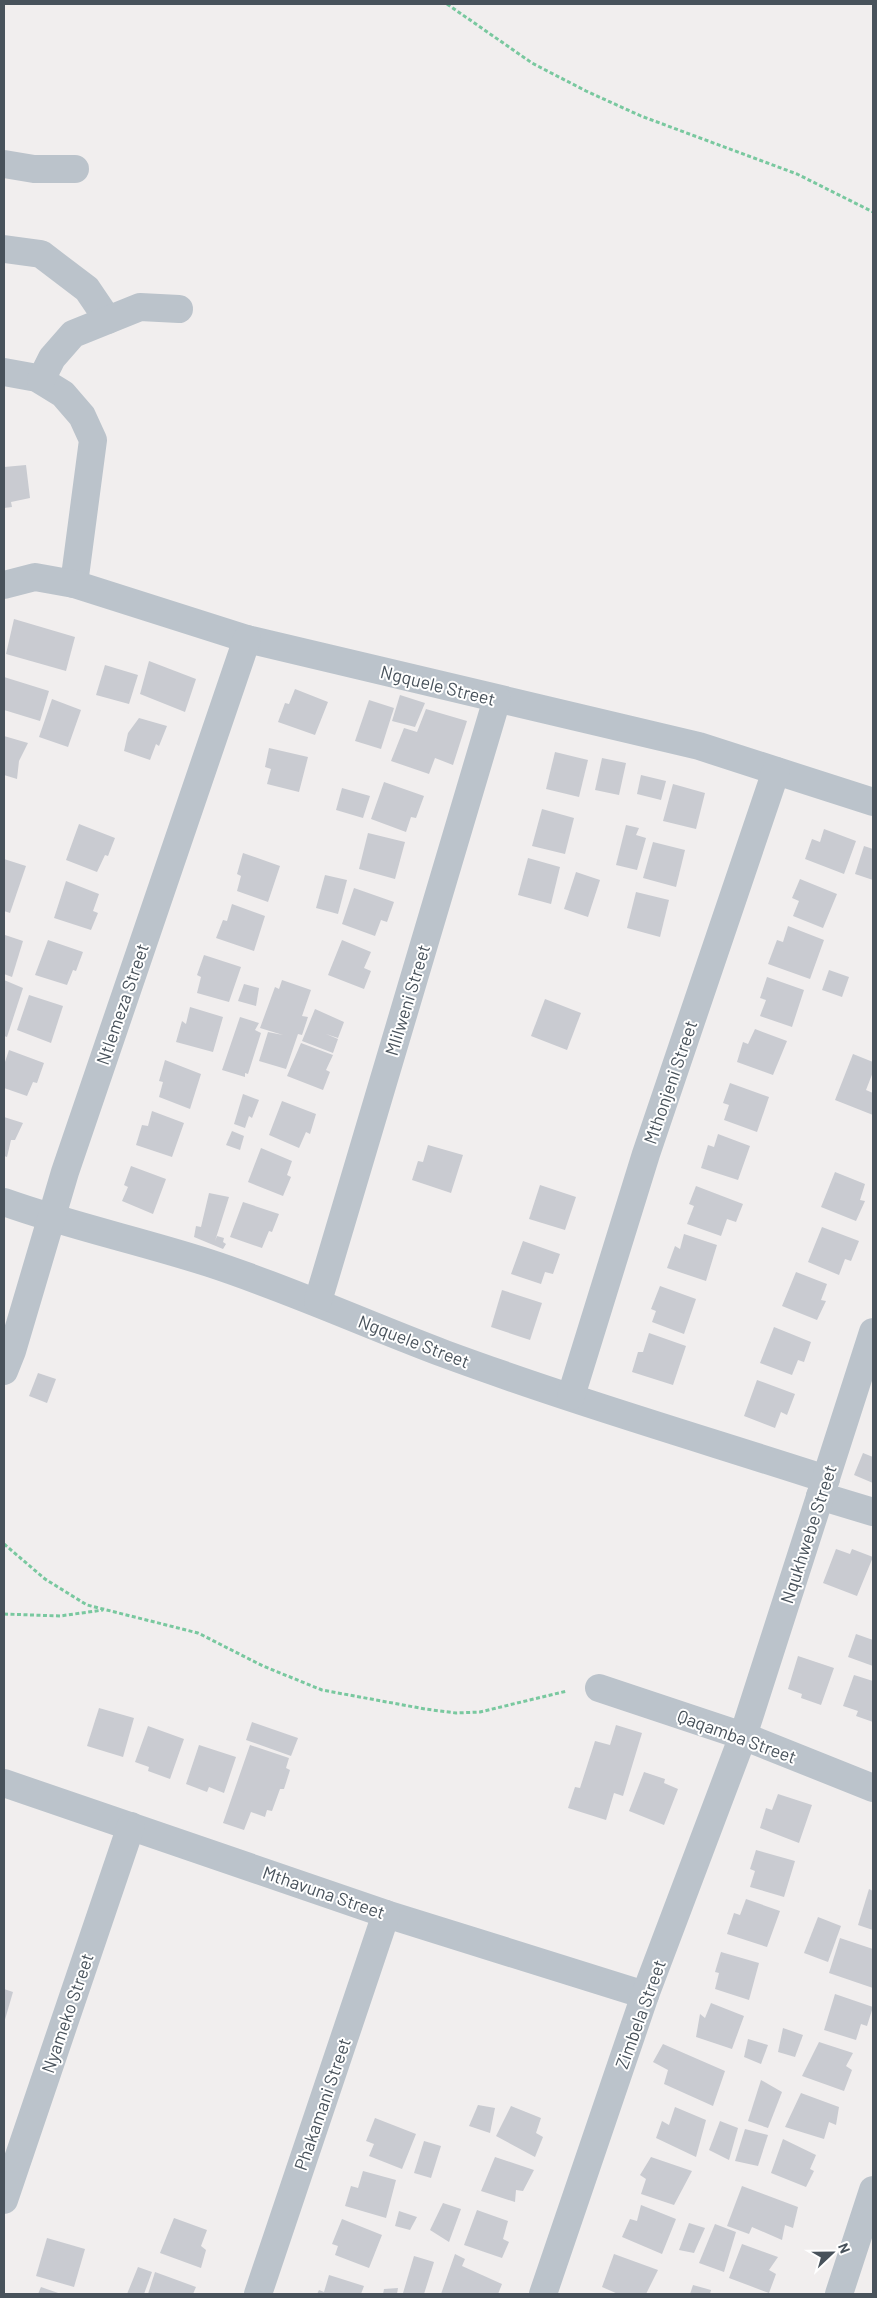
<svg xmlns="http://www.w3.org/2000/svg" width="877" height="2298" font-family="Barlow,sans-serif">
  <style>
    .building { fill: #c9cbd1 }
    .lines { fill: none; stroke-linecap: round; stroke-linejoin: round }
    .path { stroke: #79c89f; stroke-width: 3; stroke-dasharray: 4 2.5; stroke-linecap: butt }
    .minor { stroke: #bbc3cb; stroke-width: 28 }
    .labels { text-anchor: middle; dominant-baseline: central; stroke-width: 4; stroke-linejoin: round; paint-order: stroke }
    .street-label { font-size: 18px; fill: #48525b; stroke: #fff }
  </style>
  <rect width="100%" height="100%" fill="#f1eeee"/>
  <!-- building -->
  <g class="building">
    <path d="M26,465L30,498L11,502L12,507L4,508V467Z"/>
    <path d="M14,619L75,637L66,671L6,654Z"/>
    <path d="M149,661L196,679L185,712L140,694Z"/>
    <path d="M105,665L138,675L129,704L96,695Z"/>
    <path d="M4,677L49,691L40,721L4,710Z"/>
    <path d="M295,689L328,702L315,735L278,722L285,703L289,704Z"/>
    <path d="M400,695L425,703L415,727L392,721Z"/>
    <path d="M52,699L81,710L68,747L39,737Z"/>
    <path d="M369,700L394,708L381,749L355,741Z"/>
    <path d="M426,709L467,721L453,765L435,758L429,774L391,761L404,728L417,732Z"/>
    <path d="M139,718L167,726L159,746L156,744L150,760L124,751L128,733Z"/>
    <path d="M4,736L28,743L19,761L17,779L4,775Z"/>
    <path d="M269,748L308,757L299,792L267,784L271,769L265,767Z"/>
    <path d="M555,752L588,760L579,797L546,789Z"/>
    <path d="M602,758L626,763L619,795L595,790Z"/>
    <path d="M641,775L666,781L661,800L637,794Z"/>
    <path d="M384,782L424,796L416,818L411,817L406,832L371,819Z"/>
    <path d="M673,784L705,793L696,829L663,821Z"/>
    <path d="M342,788L370,796L363,818L336,810Z"/>
    <path d="M542,809L574,818L565,854L532,846Z"/>
    <path d="M79,824L115,838L108,856L105,855L97,872L66,860Z"/>
    <path d="M626,825L639,828L636,835L646,838L637,870L616,865Z"/>
    <path d="M824,829L856,841L844,874L805,859L812,839L820,842Z"/>
    <path d="M368,833L405,842L395,879L359,869Z"/>
    <path d="M653,842L685,850L676,887L643,878Z"/>
    <path d="M864,846L873,849V880L855,874Z"/>
    <path d="M243,853L280,866L268,902L237,891L241,876L237,874Z"/>
    <path d="M528,858L560,867L551,904L518,895Z"/>
    <path d="M4,859L26,866L10,913L4,911Z"/>
    <path d="M576,872L600,880L588,917L564,909Z"/>
    <path d="M325,875L347,880L338,914L316,908Z"/>
    <path d="M800,879L837,894L823,928L793,916L799,901L792,898Z"/>
    <path d="M66,881L99,894L93,911L98,913L91,930L54,918Z"/>
    <path d="M354,888L394,902L387,922L381,920L375,936L342,924Z"/>
    <path d="M636,892L669,900L660,937L627,928Z"/>
    <path d="M232,904L265,916L254,951L216,938L223,920L227,921Z"/>
    <path d="M788,926L824,940L810,979L768,964L777,940L783,942Z"/>
    <path d="M5,935L23,941L12,977L4,974Z"/>
    <path d="M48,940L83,952L76,971L73,970L67,985L35,975Z"/>
    <path d="M342,940L371,952L364,968L371,971L364,989L328,975Z"/>
    <path d="M204,955L241,967L229,1002L197,993L201,977L197,975Z"/>
    <path d="M829,970L849,977L842,997L822,990Z"/>
    <path d="M767,977L804,990L792,1027L760,1016L766,1000L760,998Z"/>
    <path d="M4,980L23,988L7,1037L4,1036Z"/>
    <path d="M282,980L311,990L302,1016L308,1017L302,1035L298,1034L286,1069L259,1061L268,1032L283,1035L260,1028L275,987L279,989Z"/>
    <path d="M244,984L259,988L256,1006L238,1001Z"/>
    <path d="M29,995L63,1006L51,1043L17,1030Z"/>
    <path d="M545,999L581,1013L567,1050L531,1036Z"/>
    <path d="M190,1007L223,1017L213,1052L176,1042L182,1021L186,1024Z"/>
    <path d="M315,1009L344,1022L338,1038L326,1034L338,1039L333,1053L302,1041Z"/>
    <path d="M240,1017L259,1023L255,1030L261,1033L248,1074L245,1073V1077L222,1070Z"/>
    <path d="M755,1029L787,1041L773,1075L737,1062L743,1042L748,1044Z"/>
    <path d="M301,1043L333,1055L326,1070L330,1072L323,1090L287,1076Z"/>
    <path d="M9,1050L44,1063L37,1083L33,1082L27,1096L4,1088V1065Z"/>
    <path d="M853,1054L873,1062V1072L866,1090L873,1093V1115L835,1100Z"/>
    <path d="M165,1060L201,1074L190,1109L159,1097L163,1082L159,1081Z"/>
    <path d="M730,1083L769,1097L757,1132L724,1120L729,1105L723,1103Z"/>
    <path d="M243,1094L259,1100L252,1118L249,1116L245,1128L234,1124Z"/>
    <path d="M282,1101L316,1114L310,1134L306,1132L299,1148L269,1135Z"/>
    <path d="M152,1111L184,1123L172,1157L136,1145L142,1125L148,1126Z"/>
    <path d="M4,1117L23,1123L15,1140H11L7,1157L4,1156Z"/>
    <path d="M232,1131L244,1136L240,1150L226,1145Z"/>
    <path d="M718,1134L750,1146L738,1180L701,1168L708,1145L714,1147Z"/>
    <path d="M428,1145L463,1155L451,1193L412,1180L418,1161L423,1162Z"/>
    <path d="M261,1148L292,1161L287,1175L291,1177L283,1196L248,1182Z"/>
    <path d="M131,1166L166,1179L153,1214L122,1201L128,1187L124,1185Z"/>
    <path d="M835,1172L865,1184L860,1200L865,1201L856,1221L821,1207Z"/>
    <path d="M540,1185L576,1197L565,1230L529,1219Z"/>
    <path d="M696,1186L743,1204L736,1222L727,1219L721,1236L687,1224L694,1206L689,1204Z"/>
    <path d="M209,1193L229,1197L215,1241L217,1236L224,1238L223,1242L226,1244L223,1249L194,1237L196,1226L201,1227Z"/>
    <path d="M243,1202L279,1214L272,1232L269,1231L262,1248L230,1237Z"/>
    <path d="M822,1227L859,1241L851,1261L845,1259L839,1275L808,1262Z"/>
    <path d="M684,1234L717,1245L706,1281L667,1268L675,1246L680,1249Z"/>
    <path d="M523,1241L560,1254L553,1274L545,1272L541,1284L511,1274Z"/>
    <path d="M796,1272L827,1284L821,1300L826,1301L817,1320L782,1306Z"/>
    <path d="M660,1286L696,1299L684,1334L652,1322L656,1311L651,1309Z"/>
    <path d="M502,1290L542,1303L530,1340L491,1327Z"/>
    <path d="M774,1327L811,1342L804,1362L798,1360L792,1375L760,1363Z"/>
    <path d="M649,1333L686,1346L673,1385L632,1372L638,1352H643Z"/>
    <path d="M38,1373L56,1379L47,1403L29,1396Z"/>
    <path d="M757,1380L795,1394L787,1415L781,1412L775,1428L744,1416Z"/>
    <path d="M863,1453L873,1457V1483L854,1475Z"/>
    <path d="M836,1549L850,1554L852,1549L873,1557L857,1596L823,1583Z"/>
    <path d="M856,1634L873,1640V1666L848,1657Z"/>
    <path d="M798,1656L834,1668L821,1705L801,1698L802,1694L788,1689Z"/>
    <path d="M854,1675L873,1681V1722L856,1716L858,1711L843,1706Z"/>
    <path d="M99,1708L134,1718L123,1757L87,1746Z"/>
    <path d="M252,1722L298,1738L291,1756L246,1740Z"/>
    <path d="M616,1725L642,1733L623,1796L614,1793L606,1820L568,1808L575,1787L580,1788L595,1741L610,1745Z"/>
    <path d="M148,1726L184,1739L170,1779L148,1771L149,1767L135,1762Z"/>
    <path d="M199,1745L236,1757L224,1793L209,1787L207,1792L186,1784Z"/>
    <path d="M250,1745L289,1758L286,1768L290,1770L284,1789H280L272,1811L267,1810L265,1817L251,1812L244,1830L223,1823Z"/>
    <path d="M644,1772L665,1779L664,1783L678,1789L664,1825L629,1811Z"/>
    <path d="M778,1794L812,1805L799,1843L760,1828L766,1808L772,1810Z"/>
    <path d="M756,1850L795,1861L784,1897L750,1887L755,1871L750,1869Z"/>
    <path d="M869,1889L873,1891V1930L858,1925Z"/>
    <path d="M746,1899L780,1911L767,1947L727,1934L734,1913L740,1915Z"/>
    <path d="M818,1917L841,1926L828,1962L804,1953Z"/>
    <path d="M840,1938L873,1949V1988L829,1973Z"/>
    <path d="M721,1952L759,1963L749,2000L715,1989L719,1973L715,1972Z"/>
    <path d="M4,1989L13,1992L4,2023Z"/>
    <path d="M835,1994L873,2007L867,2026L861,2024L856,2040L824,2030Z"/>
    <path d="M711,2003L744,2016L732,2049L696,2037L700,2014L705,2018Z"/>
    <path d="M783,2028L803,2035L795,2057L778,2052Z"/>
    <path d="M748,2039L768,2045L761,2064L744,2057Z"/>
    <path d="M819,2042L853,2053L846,2066L852,2070L844,2091L802,2076Z"/>
    <path d="M663,2044L725,2071L713,2106L664,2084L668,2070L653,2062Z"/>
    <path d="M761,2080L782,2092L768,2128L748,2121Z"/>
    <path d="M801,2093L839,2107L836,2125L829,2122L824,2139L785,2127Z"/>
    <path d="M478,2105L495,2108L490,2133L469,2126Z"/>
    <path d="M511,2106L541,2118L536,2133L543,2137L535,2157L496,2136Z"/>
    <path d="M675,2107L706,2120L696,2157L656,2138L662,2121L669,2125Z"/>
    <path d="M375,2118L416,2134L402,2169L369,2156L374,2144L366,2141Z"/>
    <path d="M720,2121L738,2128L729,2160L709,2150Z"/>
    <path d="M745,2129L768,2135L758,2166L735,2161Z"/>
    <path d="M783,2139L816,2155L810,2169L814,2171L806,2187L771,2173Z"/>
    <path d="M424,2141L441,2146L431,2178L414,2173Z"/>
    <path d="M495,2157L534,2170L523,2191L516,2190L515,2202L481,2191Z"/>
    <path d="M651,2157L692,2171L674,2205L641,2194L646,2179L640,2175Z"/>
    <path d="M363,2171L396,2180L386,2218L345,2206L351,2186L358,2188Z"/>
    <path d="M742,2186L798,2207L793,2228L785,2225L782,2240L752,2227L749,2234L727,2226Z"/>
    <path d="M443,2203L461,2209L449,2242L430,2230Z"/>
    <path d="M641,2205L676,2219L662,2254L622,2237L630,2219L637,2221Z"/>
    <path d="M477,2210L508,2221L503,2239L509,2242L502,2258L464,2245Z"/>
    <path d="M399,2211L417,2217L410,2230L395,2226Z"/>
    <path d="M174,2218L207,2230L201,2246L206,2250L201,2268L160,2253Z"/>
    <path d="M342,2219L382,2235L369,2268L335,2255L338,2246L332,2244Z"/>
    <path d="M689,2223L705,2228L694,2253L679,2250Z"/>
    <path d="M715,2224L736,2232L724,2272L699,2263Z"/>
    <path d="M47,2238L85,2249L74,2287L36,2276Z"/>
    <path d="M742,2244L778,2257L769,2270L776,2274L769,2293L729,2278Z"/>
    <path d="M455,2254L465,2259L462,2266L502,2284L498,2294H441Z"/>
    <path d="M614,2254L658,2270L646,2294H618L602,2287Z"/>
    <path d="M414,2256L434,2262L424,2294L403,2293Z"/>
    <path d="M138,2267L152,2272L144,2294H127Z"/>
    <path d="M155,2272L196,2287L193,2294H148Z"/>
    <path d="M329,2275L364,2286L361,2294H317L319,2290L324,2292Z"/>
    <path d="M693,2285L711,2290L710,2294H690Z"/>
    <path d="M41,2287L61,2294H38Z"/>
    <path d="M398,2288L397,2294H383L384,2289Z"/>
  </g>
  <g class="lines">
    <!-- path -->
    <g class="path">
      <path d="M447,4L532,63L586,91L641,116L797,174L873,212"/>
      <path d="M4,1544L45,1579L87,1605L198,1633L263,1666L322,1690L425,1709L456,1713L480,1712L567,1691"/>
      <path d="M4,1614L60,1616L103,1610"/>
    </g>
    <!-- minor -->
    <g class="minor">
      <path d="M4,164L34,169H75"/>
      <path d="M4,249L41,254L87,289L108,320"/>
      <path d="M4,372L37,378L63,394L82,416L93,440L74,584"/>
      <path d="M41,380L52,358L73,334L140,307L179,309"/>
      <path d="M4,585L35,577L74,584L247,639L699,746L873,802"/>
      <path d="M4,1202C71,1226 141,1241 209,1263C289,1289 365,1324 445,1354C570,1400 699,1438 826,1479"/>
      <path d="M318,1301L497,699"/>
      <path d="M4,1371L12,1351L65,1172L247,639"/>
      <path d="M571,1396L646,1154L776,771"/>
      <path d="M820,1496L873,1512"/>
      <path d="M599,1688L743,1736L873,1788"/>
      <path d="M4,1783L386,1914L645,1995"/>
      <path d="M4,2200L131,1826"/>
      <path d="M258,2294L386,1914"/>
      <path d="M543,2294L645,1995L743,1736L873,1332"/>
      <path d="M839,2294L873,2190"/>
    </g>
  </g>
  <g class="labels">
    <!-- street labels -->
    <g class="street-label">
      <text transform="translate(438 685) rotate(14)">Ngquele Street</text>
      <text transform="translate(407 1000) rotate(-73)">Mlilweni Street</text>
      <text transform="translate(122 1004) rotate(-71)">Ntlemeza Street</text>
      <text transform="translate(670 1082) rotate(-71)">Mthonjeni Street</text>
      <text transform="translate(414 1341) rotate(21)">Ngquele Street</text>
      <text transform="translate(808 1534) rotate(-72)">Nqukhwebe Street</text>
      <text transform="translate(737 1736) rotate(20)">Qaqamba Street</text>
      <text transform="translate(324 1892) rotate(19)">Mthavuna Street</text>
      <text transform="translate(67 2013) rotate(-71)">Nyameko Street</text>
      <text transform="translate(640 2014) rotate(-70)">Zimbela Street</text>
      <text transform="translate(322 2104) rotate(-71)">Phakamani Street</text>
    </g>
  </g>
  <!-- border -->
  <rect width="877" height="2298" fill="none" stroke="#48525b" stroke-width="10"/>
  <!-- north arrow -->
  <g transform="translate(832 2253) rotate(68)" stroke="#ffffff" stroke-width="4" paint-order="stroke">
  <path d="M0-4L9 19L0 12L-9 19Z" fill="#48525b"/>
  <text y="-8" font-size="14" font-weight="bold" text-anchor="middle" fill="#48525b">N</text>
  </g>
</svg>
